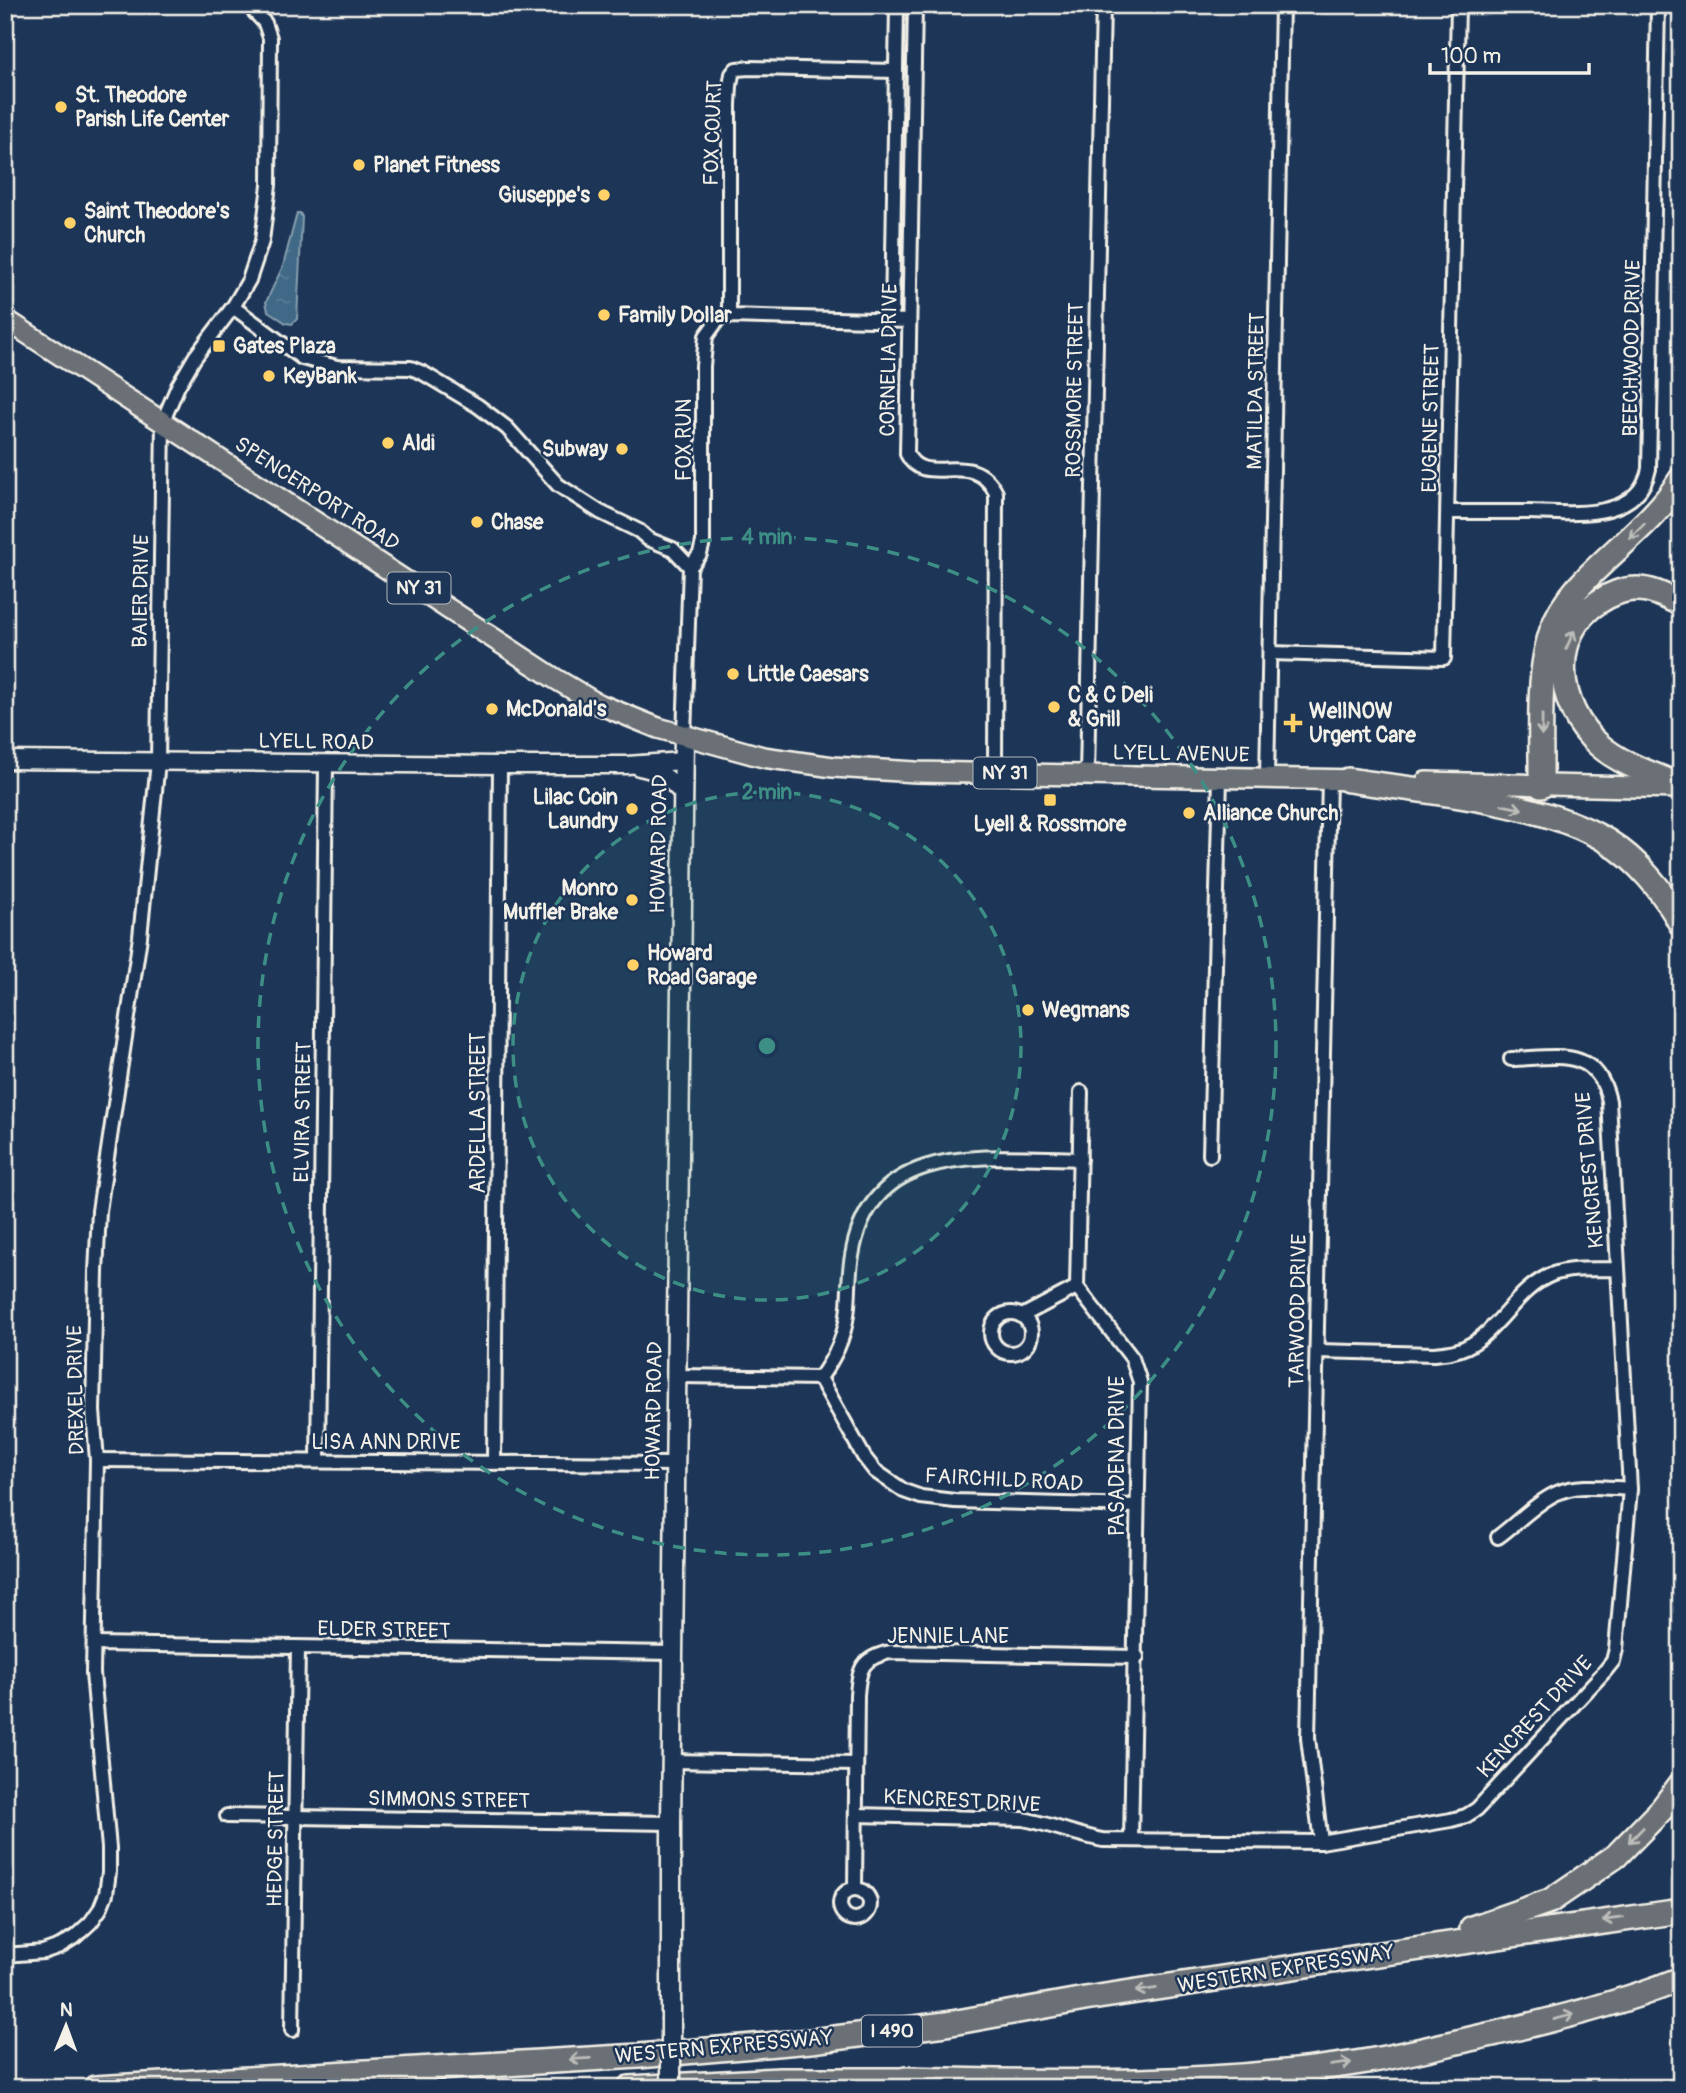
<svg xmlns="http://www.w3.org/2000/svg" width="1686" height="2093" font-family="Pangolin,sans-serif">
  <style>
    .water { fill: url(#water-ripples); stroke: #879fae; stroke-width: 2 }
    .lines { fill: none; stroke-linecap: round; stroke-linejoin: round }
    .minor-casing { stroke: #f4f1e8; stroke-width: 18 }
    .tertiary-casing { stroke: #f4f1e8; stroke-width: 21 }
    .secondary-casing { stroke: #f4f1e8; stroke-width: 23 }
    .primary-casing { stroke: #f4f1e8; stroke-width: 24 }
    .motorway-casing { stroke: #f4f1e8; stroke-width: 28 }
    .minor { stroke: #1d3557; stroke-width: 12 }
    .tertiary { stroke: #1d3557; stroke-width: 16 }
    .secondary { stroke: #1d3557; stroke-width: 18 }
    .primary { stroke: #6b6f75; stroke-width: 19 }
    .motorway { stroke: #6b6f75; stroke-width: 23 }
    .secondary-bridge-casing { stroke: #f4f1e8; stroke-width: 23; stroke-linecap: butt }
    .secondary-bridge { stroke: #1d3557; stroke-width: 18 }
    .oneway { stroke: #bdbdba }
    .ring { fill: none; stroke: #3d8f86; stroke-width: 3.5; stroke-dasharray: 12 9 }
    .poi-dot { fill: #ffd166; stroke: #1d3557; stroke-width: 2.5 }
    .labels { text-anchor: middle; dominant-baseline: central; stroke-width: 5; stroke-linejoin: round; paint-order: stroke }
    .shield { fill: #1d3557; stroke: #b4b9bc; stroke-width: 2 }
    .shield-label { font-size: 19px; font-weight: bold; fill: #f4f1e8 }
    .poi-label { font-size: 21px; font-weight: bold; fill: #f4f1e8; stroke: #1d3557; text-anchor: start }
    .street-label { font-size: 21px; fill: #f4f1e8; stroke: #1d3557 }
    .centre { fill: #3d8f86; stroke: #1d3557; stroke-width: 3.5 }
    .ring-label { font-size: 21px; text-anchor: middle; font-weight: bold; fill: #3d8f86; stroke: #1d3557; stroke-width: 5; stroke-linejoin: round; paint-order: stroke }
  </style>
  <defs>
    <pattern id="water-ripples" width="26" height="14" patternUnits="userSpaceOnUse" patternTransform="scale(1.75)"><rect width="26" height="14" fill="#3f6987"/><path d="M2 4q2-2 4 0t4 0M15 11q2-2 4 0t4 0" fill="none" stroke="#5b7f98"/></pattern>
  </defs>
  <rect width="100%" height="100%" fill="#1d3557"/>
  <filter id="ink" filterUnits="userSpaceOnUse"><feTurbulence type="fractalNoise" baseFrequency=".0143" numOctaves="2"/><feDisplacementMap in="SourceGraphic" scale="14" xChannelSelector="R" yChannelSelector="G"/><feConvolveMatrix kernelMatrix="1 2 1 2 8 2 1 2 1" color-interpolation-filters="sRGB"/></filter>
  <g filter="url(#ink)">
    <!-- water -->
    <path class="water" d="M297,213H300L302,217L297,319L292,324L286,323L268,311L266,302L283,266Z"/>
    <g class="lines">
      <!-- minor casing -->
      <g class="minor-casing">
        <g id="minor">
          <path d="M915,5L907,454C924,490 973,446 996,493L995,773"/>
          <path d="M233,307L302,358L337,367L411,368L423,373L478,406L507,428L558,485L600,512L639,531L648,539L673,549L690,567"/>
          <path d="M729,316V105L730,86L732,74L736,69L750,68L896,71"/>
          <path d="M892,320L897,5"/>
          <path d="M1448,512C1475,512 1502,512 1529,512C1571,513 1638,522 1649,469L1658,5"/>
          <path d="M1270,653L1444,658L1458,5"/>
          <path d="M684,735L690,567L700,554L703,542V366L706,336L719,318L729,316L909,321"/>
          <path d="M1087,775L1103,5"/>
          <path d="M1267,778L1282,5"/>
          <path d="M1081,1092L1077,1287L1132,1358L1140,1382L1131,1840"/>
          <path d="M1210,1155L1220,777"/>
          <circle cx="1011" cy="1333" r="20"/>
          <path d="M1022,1316L1077,1287"/>
          <path d="M1317,1351L1434,1354C1445,1353 1456,1352 1466,1347C1500,1331 1516,1288 1553,1274C1572,1267 1596,1270 1617,1269"/>
          <path d="M677,1376L820,1378L864,1457L875,1471L904,1491L921,1497L955,1501L1137,1506"/>
          <path d="M820,1378C834,1358 844,1339 847,1315C850,1295 848,1275 852,1256C871,1138 992,1158 1080,1159"/>
          <path d="M97,1460L676,1464"/>
          <path d="M318,1461L326,764"/>
          <path d="M494,1461L500,765"/>
          <path d="M1498,1537C1516,1524 1538,1501 1557,1493C1578,1483 1607,1488 1630,1489"/>
          <path d="M94,1644L673,1653"/>
          <path d="M672,1761L856,1764"/>
          <path d="M856,1815L1023,1819C1050,1824 1076,1835 1103,1840L1321,1842L1451,1820L1466,1816L1477,1809L1605,1671L1613,1661L1616,1649L1630,1489L1609,1101C1597,1045 1554,1058 1511,1059"/>
          <path d="M227,1816L671,1823"/>
          <path d="M1321,1842L1308,1738L1329,779"/>
          <path d="M855,1888L857,1695C859,1668 862,1658 890,1652L1137,1657"/>
          <circle cx="855" cy="1904" r="15"/>
          <path d="M5,1955L43,1952L60,1946L76,1936L91,1922L100,1909L106,1894L109,1872V1848L93,1673L97,1460L93,1411L96,1272L99,1211L140,937L158,762L163,421L178,386L195,357L233,307L249,280L262,241L269,185L270,38L265,23L248,5"/>
          <path d="M292,2030L298,1648"/>
        </g>
      </g>
      <!-- tertiary casing -->
      <g class="tertiary-casing">
        <g id="tertiary">
          <path d="M5,760L500,765H627L683,761"/>
          <path d="M639,767C660,771 669,778 682,793"/>
        </g>
      </g>
      <!-- secondary casing -->
      <g class="secondary-casing">
        <path id="secondary" d="M671,2018V1823L684,735"/>
      </g>
      <!-- primary casing -->
      <g class="primary-casing">
        <g id="primary">
          <path d="M5,319L554,678L596,703L658,728L763,757L833,767L916,772L1361,780"/>
          <path d="M1426,782L1679,788"/>
        </g>
      </g>
      <!-- motorway casing -->
      <g class="motorway-casing">
        <g id="motorway">
          <path d="M1681,604C1667,597 1651,588 1635,589C1623,589 1609,595 1600,601C1547,633 1556,708 1599,745C1622,765 1653,774 1681,786"/>
          <path d="M1348,780C1425,792 1541,800 1607,841C1638,860 1664,892 1681,924"/>
          <path d="M1541,786C1542,734 1535,667 1556,620C1564,603 1576,589 1588,577C1620,544 1657,518 1681,479"/>
          <path d="M1472,1928L1550,1901L1616,1856L1662,1809L1681,1784"/>
          <path d="M906,2079C1059,2083 1217,2086 1368,2061C1411,2054 1454,2042 1497,2033C1560,2018 1622,2003 1681,1979"/>
          <path d="M95,2088L639,2056L811,2041L946,2024L1085,1999L1365,1956L1681,1911"/>
          <path d="M629,2088L780,2080H919"/>
        </g>
      </g>
      <!-- minor -->
      <use href="#minor" class="minor"/>
      <!-- tertiary -->
      <use href="#tertiary" class="tertiary"/>
      <!-- secondary -->
      <use href="#secondary" class="secondary"/>
      <!-- primary -->
      <use href="#primary" class="primary"/>
      <!-- motorway -->
      <use href="#motorway" class="motorway"/>
      <!-- secondary-bridge casing -->
      <g class="secondary-bridge-casing">
        <path id="secondary-bridge" d="M671,2088V2018"/>
      </g>
      <!-- secondary-bridge -->
      <use href="#secondary-bridge" class="secondary-bridge"/>
    </g>
    <!-- one-way arrows -->
    <defs><path id="oneway-shaft" d="M-6 0H5M1.5-3L5.5 0L1.5 3" fill="none" stroke-width="1.6" stroke-linecap="round" stroke-linejoin="round" transform="scale(1.75)"/></defs>
    <g class="oneway">
      <use href="#oneway-shaft" transform="translate(1637 531) rotate(136)"/>
      <use href="#oneway-shaft" transform="translate(1570 640) rotate(-66)"/>
      <use href="#oneway-shaft" transform="translate(1542 725) rotate(91)"/>
      <use href="#oneway-shaft" transform="translate(1512 807) rotate(12)"/>
      <use href="#oneway-shaft" transform="translate(1636 1835) rotate(134)"/>
      <use href="#oneway-shaft" transform="translate(1613 1919) rotate(172)"/>
      <use href="#oneway-shaft" transform="translate(1146 1990) rotate(171)"/>
      <use href="#oneway-shaft" transform="translate(1564 2017) rotate(-15)"/>
      <use href="#oneway-shaft" transform="translate(580 2059) rotate(177)"/>
      <use href="#oneway-shaft" transform="translate(1341 2064) rotate(-7)"/>
    </g>
  </g>
  <!-- distance rings -->
  <circle cx="767" cy="1046" r="254" fill="#3d8f86" fill-opacity=".12"/>
  <g class="ring">
    <circle cx="767" cy="1046" r="254"/>
    <circle cx="767" cy="1046" r="509"/>
  </g>
  <!-- markers -->
  <g class="poi-dot">
    <circle cx="61" cy="107" r="7"/>
    <circle cx="359" cy="165" r="7"/>
    <circle cx="604" cy="195" r="7"/>
    <circle cx="70" cy="223" r="7"/>
    <circle cx="604" cy="315" r="7"/>
    <rect x="212" y="339" width="14" height="14" rx="3.5"/>
    <circle cx="269" cy="376" r="7"/>
    <circle cx="388" cy="443" r="7"/>
    <circle cx="622" cy="449" r="7"/>
    <circle cx="477" cy="522" r="7"/>
    <circle cx="733" cy="674" r="7"/>
    <circle cx="1054" cy="707" r="7"/>
    <circle cx="492" cy="709" r="7"/>
    <path d="M1289.5 712.5h7v7h7v7h-7v7h-7v-7h-7v-7h7z"/>
    <rect x="1043" y="793" width="14" height="14" rx="3.5"/>
    <circle cx="632" cy="809" r="7"/>
    <circle cx="1189" cy="813" r="7"/>
    <circle cx="632" cy="900" r="7"/>
    <circle cx="633" cy="965" r="7"/>
    <circle cx="1028" cy="1010" r="7"/>
  </g>
  <g class="labels">
    <!-- shield labels -->
    <g class="shield">
      <rect x="387.5" y="572.5" width="63" height="31" rx="5"/>
      <rect x="973.5" y="757.5" width="63" height="31" rx="5"/>
      <rect x="862" y="2015.5" width="60" height="31" rx="5"/>
    </g>
    <g class="shield-label">
      <text x="419" y="588">NY 31</text>
      <text x="1005" y="773">NY 31</text>
      <text x="892" y="2031">I 490</text>
    </g>
    <!-- poi labels -->
    <g class="poi-label">
      <text x="75" y="95">St. Theodore<tspan x="75" dy="24">Parish Life Center</tspan></text>
      <text x="373" y="165">Planet Fitness</text>
      <text x="590" y="195" text-anchor="end">Giuseppe's</text>
      <text x="84" y="211">Saint Theodore's<tspan x="84" dy="24">Church</tspan></text>
      <text x="618" y="315">Family Dollar</text>
      <text x="233" y="346">Gates Plaza</text>
      <text x="283" y="376">KeyBank</text>
      <text x="402" y="443">Aldi</text>
      <text x="608" y="449" text-anchor="end">Subway</text>
      <text x="491" y="522">Chase</text>
      <text x="747" y="674">Little Caesars</text>
      <text x="1068" y="695">C &amp; C Deli<tspan x="1068" dy="24">&amp; Grill</tspan></text>
      <text x="506" y="709">McDonald's</text>
      <text x="1309" y="711">WellNOW<tspan x="1309" dy="24">Urgent Care</tspan></text>
      <text x="618" y="797" text-anchor="end">Lilac Coin<tspan x="618" dy="24">Laundry</tspan></text>
      <text x="1203" y="813">Alliance Church</text>
      <text x="1050" y="824" text-anchor="middle">Lyell &amp; Rossmore</text>
      <text x="618" y="888" text-anchor="end">Monro<tspan x="618" dy="24">Muffler Brake</tspan></text>
      <text x="647" y="953">Howard<tspan x="647" dy="24">Road Garage</tspan></text>
      <text x="1042" y="1010">Wegmans</text>
    </g>
    <!-- street labels -->
    <g class="street-label">
      <text transform="translate(713 133) rotate(-88)">FOX COURT</text>
      <text transform="translate(1632 348) rotate(-89)">BEECHWOOD DRIVE</text>
      <text transform="translate(889 360) rotate(-89)">CORNELIA DRIVE</text>
      <text transform="translate(1075 390) rotate(-89)">ROSSMORE STREET</text>
      <text transform="translate(1256 391) rotate(-89)">MATILDA STREET</text>
      <text transform="translate(1431 418) rotate(-89)">EUGENE STREET</text>
      <text transform="translate(684 440) rotate(-90)">FOX RUN</text>
      <text transform="translate(317 494) rotate(33)">SPENCERPORT ROAD</text>
      <text transform="translate(141 591) rotate(-89)">BAIER DRIVE</text>
      <text transform="translate(316 742) rotate(1)">LYELL ROAD</text>
      <text transform="translate(1181 754) rotate(1)">LYELL AVENUE</text>
      <text transform="translate(659 844) rotate(-89)">HOWARD ROAD</text>
      <text transform="translate(303 1112) rotate(-89)">ELVIRA STREET</text>
      <text transform="translate(478 1113) rotate(-90)">ARDELLA STREET</text>
      <text transform="translate(1590 1170) rotate(-95)">KENCREST DRIVE</text>
      <text transform="translate(1298 1311) rotate(-89)">TARWOOD DRIVE</text>
      <text transform="translate(76 1390) rotate(-91)">DREXEL DRIVE</text>
      <text transform="translate(654 1411) rotate(-89)">HOWARD ROAD</text>
      <text x="386" y="1442">LISA ANN DRIVE</text>
      <text transform="translate(1117 1456) rotate(-90)">PASADENA DRIVE</text>
      <text transform="translate(1004 1480) rotate(3)">FAIRCHILD ROAD</text>
      <text transform="translate(384 1630) rotate(1)">ELDER STREET</text>
      <text x="948" y="1636">JENNIE LANE</text>
      <text transform="translate(1535 1717) rotate(-47)">KENCREST DRIVE</text>
      <text transform="translate(449 1800) rotate(1)">SIMMONS STREET</text>
      <text transform="translate(962 1801) rotate(3)">KENCREST DRIVE</text>
      <text transform="translate(276 1839) rotate(-89)">HEDGE STREET</text>
      <text transform="translate(1286 1969) rotate(-9)">WESTERN EXPRESSWAY</text>
      <text transform="translate(724 2047) rotate(-5)">WESTERN EXPRESSWAY</text>
    </g>
  </g>
  <circle cx="767" cy="1046" r="10" class="centre"/>
  <g class="ring-label">
    <text x="767" y="544">4 min</text>
    <text x="767" y="799">2 min</text>
  </g>
  <!-- margin -->
  <rect width="1686" height="2093" fill="none" stroke="#1d3557" stroke-width="28"/>
  <rect x="14" y="14" width="1658" height="2065" fill="none" stroke="#f4f1e8" stroke-width="2.5" filter="url(#ink)"/>
  <!-- north arrow -->
  <g transform="translate(66 2026) rotate(1)" stroke="#1d3557" stroke-width="5" paint-order="stroke">
  <path d="M0-5L12 26L0 18L-12 26Z" fill="#f4f1e8"/>
  <text y="-10" font-size="19" font-weight="bold" text-anchor="middle" fill="#f4f1e8">N</text>
  </g>
  <!-- scale -->
  <path d="M1430 63v10h159v-10" fill="none" stroke="#f4f1e8" stroke-width="3.5"/>
  <text x="1441" y="63" font-size="21" fill="#f4f1e8" stroke="#1d3557" stroke-width="5" paint-order="stroke">100 m</text>
</svg>
